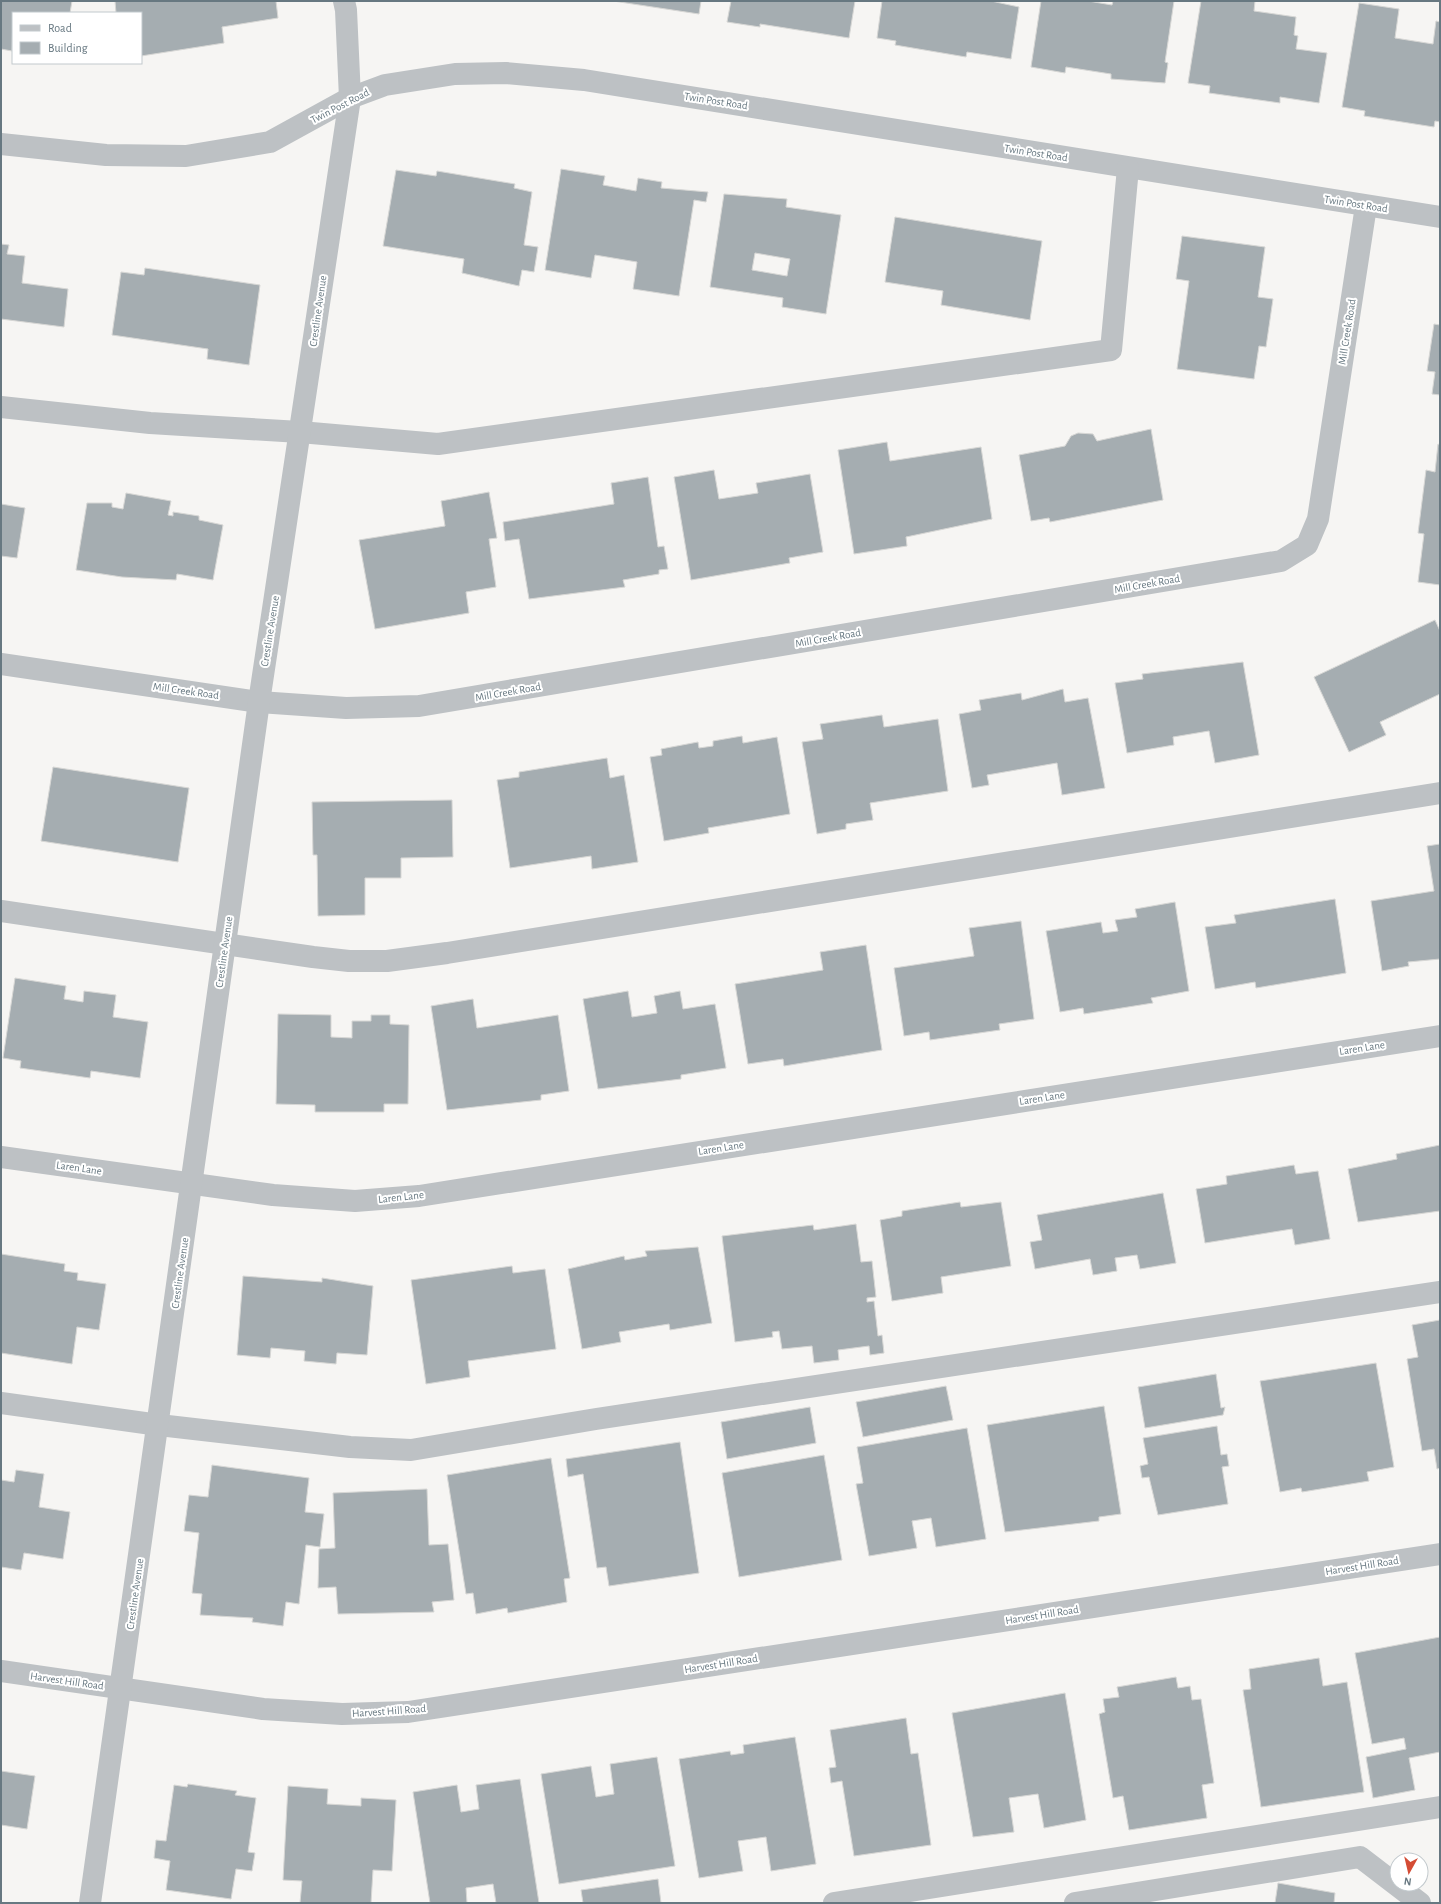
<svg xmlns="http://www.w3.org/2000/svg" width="1441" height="1904" font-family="'Alegreya Sans',sans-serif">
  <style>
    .building { fill: #a5adb1; stroke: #d7d7d5; fill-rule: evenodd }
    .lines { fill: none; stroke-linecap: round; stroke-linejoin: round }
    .minor { stroke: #bdc1c4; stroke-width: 22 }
    .labels { text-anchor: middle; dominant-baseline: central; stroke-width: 4; stroke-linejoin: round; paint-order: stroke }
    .street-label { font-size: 11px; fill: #677881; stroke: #fff }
  </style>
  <rect width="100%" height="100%" fill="#f6f5f3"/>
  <!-- building -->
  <g class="building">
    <path d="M1,1H72L70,13H13L12,51L1,49Z"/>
    <path d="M115,1H276L278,18L222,27L224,43L141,56V13H116Z"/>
    <path d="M613,1H701L699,14Z"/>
    <path d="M731,1H855L849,38L760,24V27L727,22Z"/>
    <path d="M882,1H991L1019,7L1011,59L967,52L966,57L895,45L896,41L877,38Z"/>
    <path d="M1041,1H1088L1112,5L1113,1H1174L1165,62L1168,63L1165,83L1111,79V74L1066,67L1065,73L1031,67Z"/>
    <path d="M1201,1H1255L1254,11L1296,17L1294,35L1298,36L1296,49L1327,53L1319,103L1280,97V103L1209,93L1210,86L1188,83Z"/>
    <path d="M1359,3L1399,9L1395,38L1433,44L1436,21L1440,22V122L1435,121L1434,127L1364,116L1365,111L1342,107Z"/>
    <path d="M561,169L605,176L603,185L636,191L638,178L662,182L661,188L708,192L706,202L694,200L679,296L633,289L637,262L595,255L591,278L545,270Z"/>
    <path d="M396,170L436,176L437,171L515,184L514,188L532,192L524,245L538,247L534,272L522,270L519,286L462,273L464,259L383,246Z"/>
    <path d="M724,194L787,199L786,207L841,215L826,314L782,307L783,298L710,287ZM755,253L790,259L787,276L752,270Z"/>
    <path d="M895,217L1042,241L1030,320L941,305L943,291L885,282Z"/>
    <path d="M1182,236L1265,247L1258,297L1273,299L1266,347L1259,346L1254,379L1177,369L1189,281L1176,279Z"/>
    <path d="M1,244L9,245L7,254L25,256L22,283L68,289L64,327L1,319Z"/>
    <path d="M145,268L260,285L249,365L207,359L208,349L112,335L121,272L144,275Z"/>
    <path d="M1434,324L1440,325V395L1432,394L1435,372L1427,371Z"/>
    <path d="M1151,429L1163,500L1050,522L1049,518L1031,521L1019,455L1065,446L1071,436L1078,433L1093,434L1097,441Z"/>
    <path d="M887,442L890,461L981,447L992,519L906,537L907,546L854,554L838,450Z"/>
    <path d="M1438,444L1440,445V585L1418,582L1424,534L1418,533L1426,470L1435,472Z"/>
    <path d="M714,470L719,499L758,493L756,483L810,474L823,552L789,558L790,563L691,580L674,477Z"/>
    <path d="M648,477L658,547L664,546L668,569L659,570V574L623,580L625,587L529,599L519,539L505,541L503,522L614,504L611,483Z"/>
    <path d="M489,492L497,538L489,539L496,587L466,592L469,613L375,629L359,540L445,526L441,501Z"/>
    <path d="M126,493L171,501L168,515L173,516V512L199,516V520L223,525L213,580L177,574L176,580L122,577L76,570L87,503H112V507L123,509Z"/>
    <path d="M1,504L25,508L17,558L1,556Z"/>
    <path d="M1435,620L1440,631V694L1380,722L1386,735L1349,752L1314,677Z"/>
    <path d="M1243,662L1259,755L1215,763L1209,731L1173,737L1174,745L1127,753L1115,683L1143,679L1142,674Z"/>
    <path d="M1063,689L1065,702L1088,698L1105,788L1062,795L1057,763L987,775L989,785L972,788L959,714L981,710L979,700L1021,693L1022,700Z"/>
    <path d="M882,715L884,727L938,719L948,791L870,803L873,820L846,824V829L817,834L802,742L823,739L820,724Z"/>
    <path d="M742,736L743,743L777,737L790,814L708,828L709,833L664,841L650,757L662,755L661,749L698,742L699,748L713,746V741Z"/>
    <path d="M607,758L610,778L624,775L638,862L592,869L591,856L510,868L497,780L519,777V772Z"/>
    <path d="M53,767L189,788L178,862L41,841Z"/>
    <path d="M452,800L453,857L401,858V878H365V915L318,916L317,855H313L312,802Z"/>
    <path d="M1440,844V959L1408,962L1409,966L1382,971L1371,901L1434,891L1427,846Z"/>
    <path d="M1335,899L1346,973L1256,988L1255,982L1215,989L1205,927L1236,923L1234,915Z"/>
    <path d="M1175,902L1189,991L1151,998L1153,1003L1084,1014L1083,1008L1060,1012L1046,931L1101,922L1103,933L1118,931L1115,920L1137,917L1135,909Z"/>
    <path d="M1021,921L1034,1019L999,1024L1000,1030L930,1040L929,1032L904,1036L894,968L974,956L969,928Z"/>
    <path d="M866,945L882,1050L784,1066L783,1059L748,1064L735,984L823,970L820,952Z"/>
    <path d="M15,978L66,986L64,999L83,1002L84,991L116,995L113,1017L148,1022L140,1078L91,1071L90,1078L20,1068L21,1061L3,1058Z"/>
    <path d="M628,991L632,1017L657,1013L654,996L680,991L683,1009L715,1004L726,1068L681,1075V1079L598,1089L583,999Z"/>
    <path d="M473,999L477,1028L558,1015L569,1091L541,1095V1100L447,1110L431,1006Z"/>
    <path d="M278,1014L331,1015V1037L352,1038V1021H371V1015H390V1024L409,1025L408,1104H384V1112H315V1105L276,1104Z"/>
    <path d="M1440,1145V1211L1358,1222L1348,1169L1397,1159L1396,1154Z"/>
    <path d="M1294,1165L1296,1174L1318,1171L1330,1239L1295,1245L1292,1229L1205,1243L1196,1189L1227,1184L1226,1176Z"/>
    <path d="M1163,1193L1176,1263L1140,1269L1137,1255L1115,1258L1117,1271L1093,1275L1090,1259L1035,1269L1030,1242L1042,1240L1037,1215Z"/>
    <path d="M960,1202L961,1207L1001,1202L1011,1266L941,1277L943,1293L892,1301L880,1220L902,1216V1211Z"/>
    <path d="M856,1224L861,1262L872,1261L876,1297L867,1298V1302L874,1301L878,1336L882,1335L884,1353L870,1355L869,1346L838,1350L839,1360L814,1363L812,1346L782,1349L779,1331L772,1332L773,1337L735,1342L722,1236L813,1225L814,1230Z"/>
    <path d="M698,1247L712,1323L670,1330L669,1324L619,1332L621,1342L582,1349L568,1269L624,1256L625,1260L647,1256L645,1251Z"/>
    <path d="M1,1254L65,1264L64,1271L78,1273L77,1280L106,1284L99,1330L77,1327L72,1364L1,1353Z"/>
    <path d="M512,1266L513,1273L545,1269L556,1349L468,1361L470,1377L426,1384L411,1280Z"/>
    <path d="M243,1276L322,1282V1278L373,1286L367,1355L337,1353L336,1364L304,1361L305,1351L271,1348L270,1358L237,1355Z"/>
    <path d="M1440,1320V1468L1437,1469L1434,1449L1422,1451L1407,1359L1418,1357L1412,1325Z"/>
    <path d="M1376,1363L1394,1467L1367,1472L1369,1481L1302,1492L1301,1488L1280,1492L1260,1381Z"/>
    <path d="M1216,1374L1221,1408L1225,1407L1223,1415L1145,1428L1138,1387Z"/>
    <path d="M946,1386L953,1420L863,1437L856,1402Z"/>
    <path d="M1104,1406L1121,1514L1099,1517V1521L1005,1532L987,1425Z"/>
    <path d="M810,1407L816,1443L727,1459L721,1422Z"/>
    <path d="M1217,1426L1221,1455L1227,1454L1229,1466L1222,1467L1228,1504L1158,1515L1149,1477L1142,1478L1140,1466L1148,1464L1143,1438Z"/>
    <path d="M967,1428L986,1539L936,1547L931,1518L912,1521L917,1548L869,1556L856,1484L863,1483L857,1447Z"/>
    <path d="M680,1442L699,1573L609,1586L606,1567L597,1568L583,1474L568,1477L566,1459Z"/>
    <path d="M824,1455L842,1560L739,1577L722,1473Z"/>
    <path d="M551,1458L570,1578L564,1579L567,1602L508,1613L507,1608L476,1614L473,1593L466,1594L447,1475Z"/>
    <path d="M212,1465L309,1478L305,1512L324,1514L320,1547L306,1545L299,1604L286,1602L283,1626L252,1622L253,1618L200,1615L202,1594L192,1593L199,1533L184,1531L189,1495L208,1497Z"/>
    <path d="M16,1470L44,1474L39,1507L70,1512L63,1559L24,1553L21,1570L1,1567V1480L14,1482Z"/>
    <path d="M427,1489L429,1545L448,1544L454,1600L432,1602L434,1612L338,1614L336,1587L318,1588L319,1549L335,1548L333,1493Z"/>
    <path d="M1440,1637V1752L1409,1758L1415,1790L1373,1798L1366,1757L1406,1749L1404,1738L1372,1744L1355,1653Z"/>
    <path d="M1319,1658L1323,1686L1347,1682L1364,1792L1261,1807L1243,1690L1251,1689L1249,1669Z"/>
    <path d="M1176,1677L1178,1688L1190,1686L1192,1700L1201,1699L1214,1783L1202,1785L1207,1818L1129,1830L1123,1796L1113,1798L1099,1714L1105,1712L1103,1699L1119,1697L1117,1687Z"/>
    <path d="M1065,1693L1086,1820L1044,1828L1038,1794L1009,1798L1014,1832L973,1837L952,1713Z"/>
    <path d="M906,1718L911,1754L918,1753L931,1845L854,1856L842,1781L831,1783L829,1768L836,1767L830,1730Z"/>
    <path d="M795,1737L816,1864L771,1871L766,1837L738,1841L743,1871L699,1878L679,1759L730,1751L731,1755L744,1753L743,1745Z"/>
    <path d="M657,1757L675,1866L559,1884L541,1774L591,1766L596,1797L614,1794L610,1764Z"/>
    <path d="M1,1771L35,1776L27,1829L1,1825Z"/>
    <path d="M520,1779L539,1903H496L493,1884L466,1888L467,1903H430L413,1792L457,1785L461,1812L479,1809L476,1785Z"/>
    <path d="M188,1784L237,1791L235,1795L256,1798L248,1852L255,1853L252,1871L236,1869L231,1899L166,1890L170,1861L154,1858L156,1840L166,1841L174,1785L187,1787Z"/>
    <path d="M288,1786L328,1789L327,1804L361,1806V1798L396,1800L392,1871L373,1870L371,1903H300L302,1881L283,1880Z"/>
    <path d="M658,1879L661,1903H583L581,1890Z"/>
    <path d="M1278,1883L1335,1893L1334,1903H1275Z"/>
  </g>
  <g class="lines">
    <!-- minor -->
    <g class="minor">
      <path d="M1,144L106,155L186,156L270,142L350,98L385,85L455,74L506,73L584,80L1440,217"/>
      <path d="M1,407L150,423L300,432L438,444L1111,350L1128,168"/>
      <path d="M1,664L259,702L346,708L419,706L1281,561L1307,545L1318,519L1366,206"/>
      <path d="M1,911L313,957L349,961H387L447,953L1440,793"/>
      <path d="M1,1157L273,1195L355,1201L419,1196L1440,1036"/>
      <path d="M1,1403L159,1425L350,1447L411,1450L596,1419L1440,1292"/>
      <path d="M1,1671L263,1709L342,1714L408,1712L1440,1554"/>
      <path d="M90,1903L259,702L350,98L346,10L344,1"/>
      <path d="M834,1903L1440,1807"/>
      <path d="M1075,1903L1360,1857L1420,1903"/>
    </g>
  </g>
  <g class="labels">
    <!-- street labels -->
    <g class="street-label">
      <text transform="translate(716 101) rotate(9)">Twin Post Road</text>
      <text transform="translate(340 106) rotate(-27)">Twin Post Road</text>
      <text transform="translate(1036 153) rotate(9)">Twin Post Road</text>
      <text transform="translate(1356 204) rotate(9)">Twin Post Road</text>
      <text transform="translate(318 311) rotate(-82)">Crestline Avenue</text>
      <text transform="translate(1347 332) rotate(-81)">Mill Creek Road</text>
      <text transform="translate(1147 584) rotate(-10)">Mill Creek Road</text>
      <text transform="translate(270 631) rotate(-81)">Crestline Avenue</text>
      <text transform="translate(828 638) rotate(-10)">Mill Creek Road</text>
      <text transform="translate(186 691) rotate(8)">Mill Creek Road</text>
      <text transform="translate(508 692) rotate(-10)">Mill Creek Road</text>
      <text transform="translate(224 952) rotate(-82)">Crestline Avenue</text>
      <text transform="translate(1362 1048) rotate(-9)">Laren Lane</text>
      <text transform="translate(1042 1098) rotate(-9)">Laren Lane</text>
      <text transform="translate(721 1148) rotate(-9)">Laren Lane</text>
      <text transform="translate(79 1168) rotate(8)">Laren Lane</text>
      <text transform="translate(401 1197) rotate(-6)">Laren Lane</text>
      <text transform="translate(180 1273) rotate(-82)">Crestline Avenue</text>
      <text transform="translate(1362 1566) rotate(-9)">Harvest Hill Road</text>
      <text transform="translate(135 1594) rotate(-82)">Crestline Avenue</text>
      <text transform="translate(1042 1615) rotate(-9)">Harvest Hill Road</text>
      <text transform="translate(721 1664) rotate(-9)">Harvest Hill Road</text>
      <text transform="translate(67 1681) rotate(8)">Harvest Hill Road</text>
      <text transform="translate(389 1711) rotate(-4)">Harvest Hill Road</text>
    </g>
  </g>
  <!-- border -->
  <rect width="1441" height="1904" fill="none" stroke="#677881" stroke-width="4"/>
  <!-- legend -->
  <rect x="12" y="12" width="130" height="52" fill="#ffffff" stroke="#c2c9cd"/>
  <rect x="20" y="25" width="20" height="6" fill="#bdc1c4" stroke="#c2c9cd"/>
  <text x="48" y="32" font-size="12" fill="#677881">Road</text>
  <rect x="20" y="42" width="20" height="12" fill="#a5adb1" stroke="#c2c9cd"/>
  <text x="48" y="52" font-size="12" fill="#677881">Building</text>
  <!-- north arrow -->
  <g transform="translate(1409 1872) rotate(188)"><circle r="19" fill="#ffffff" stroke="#c2c9cd"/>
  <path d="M0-3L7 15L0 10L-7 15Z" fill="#d44c35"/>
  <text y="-6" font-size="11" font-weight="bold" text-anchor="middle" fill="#677881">N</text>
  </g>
</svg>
